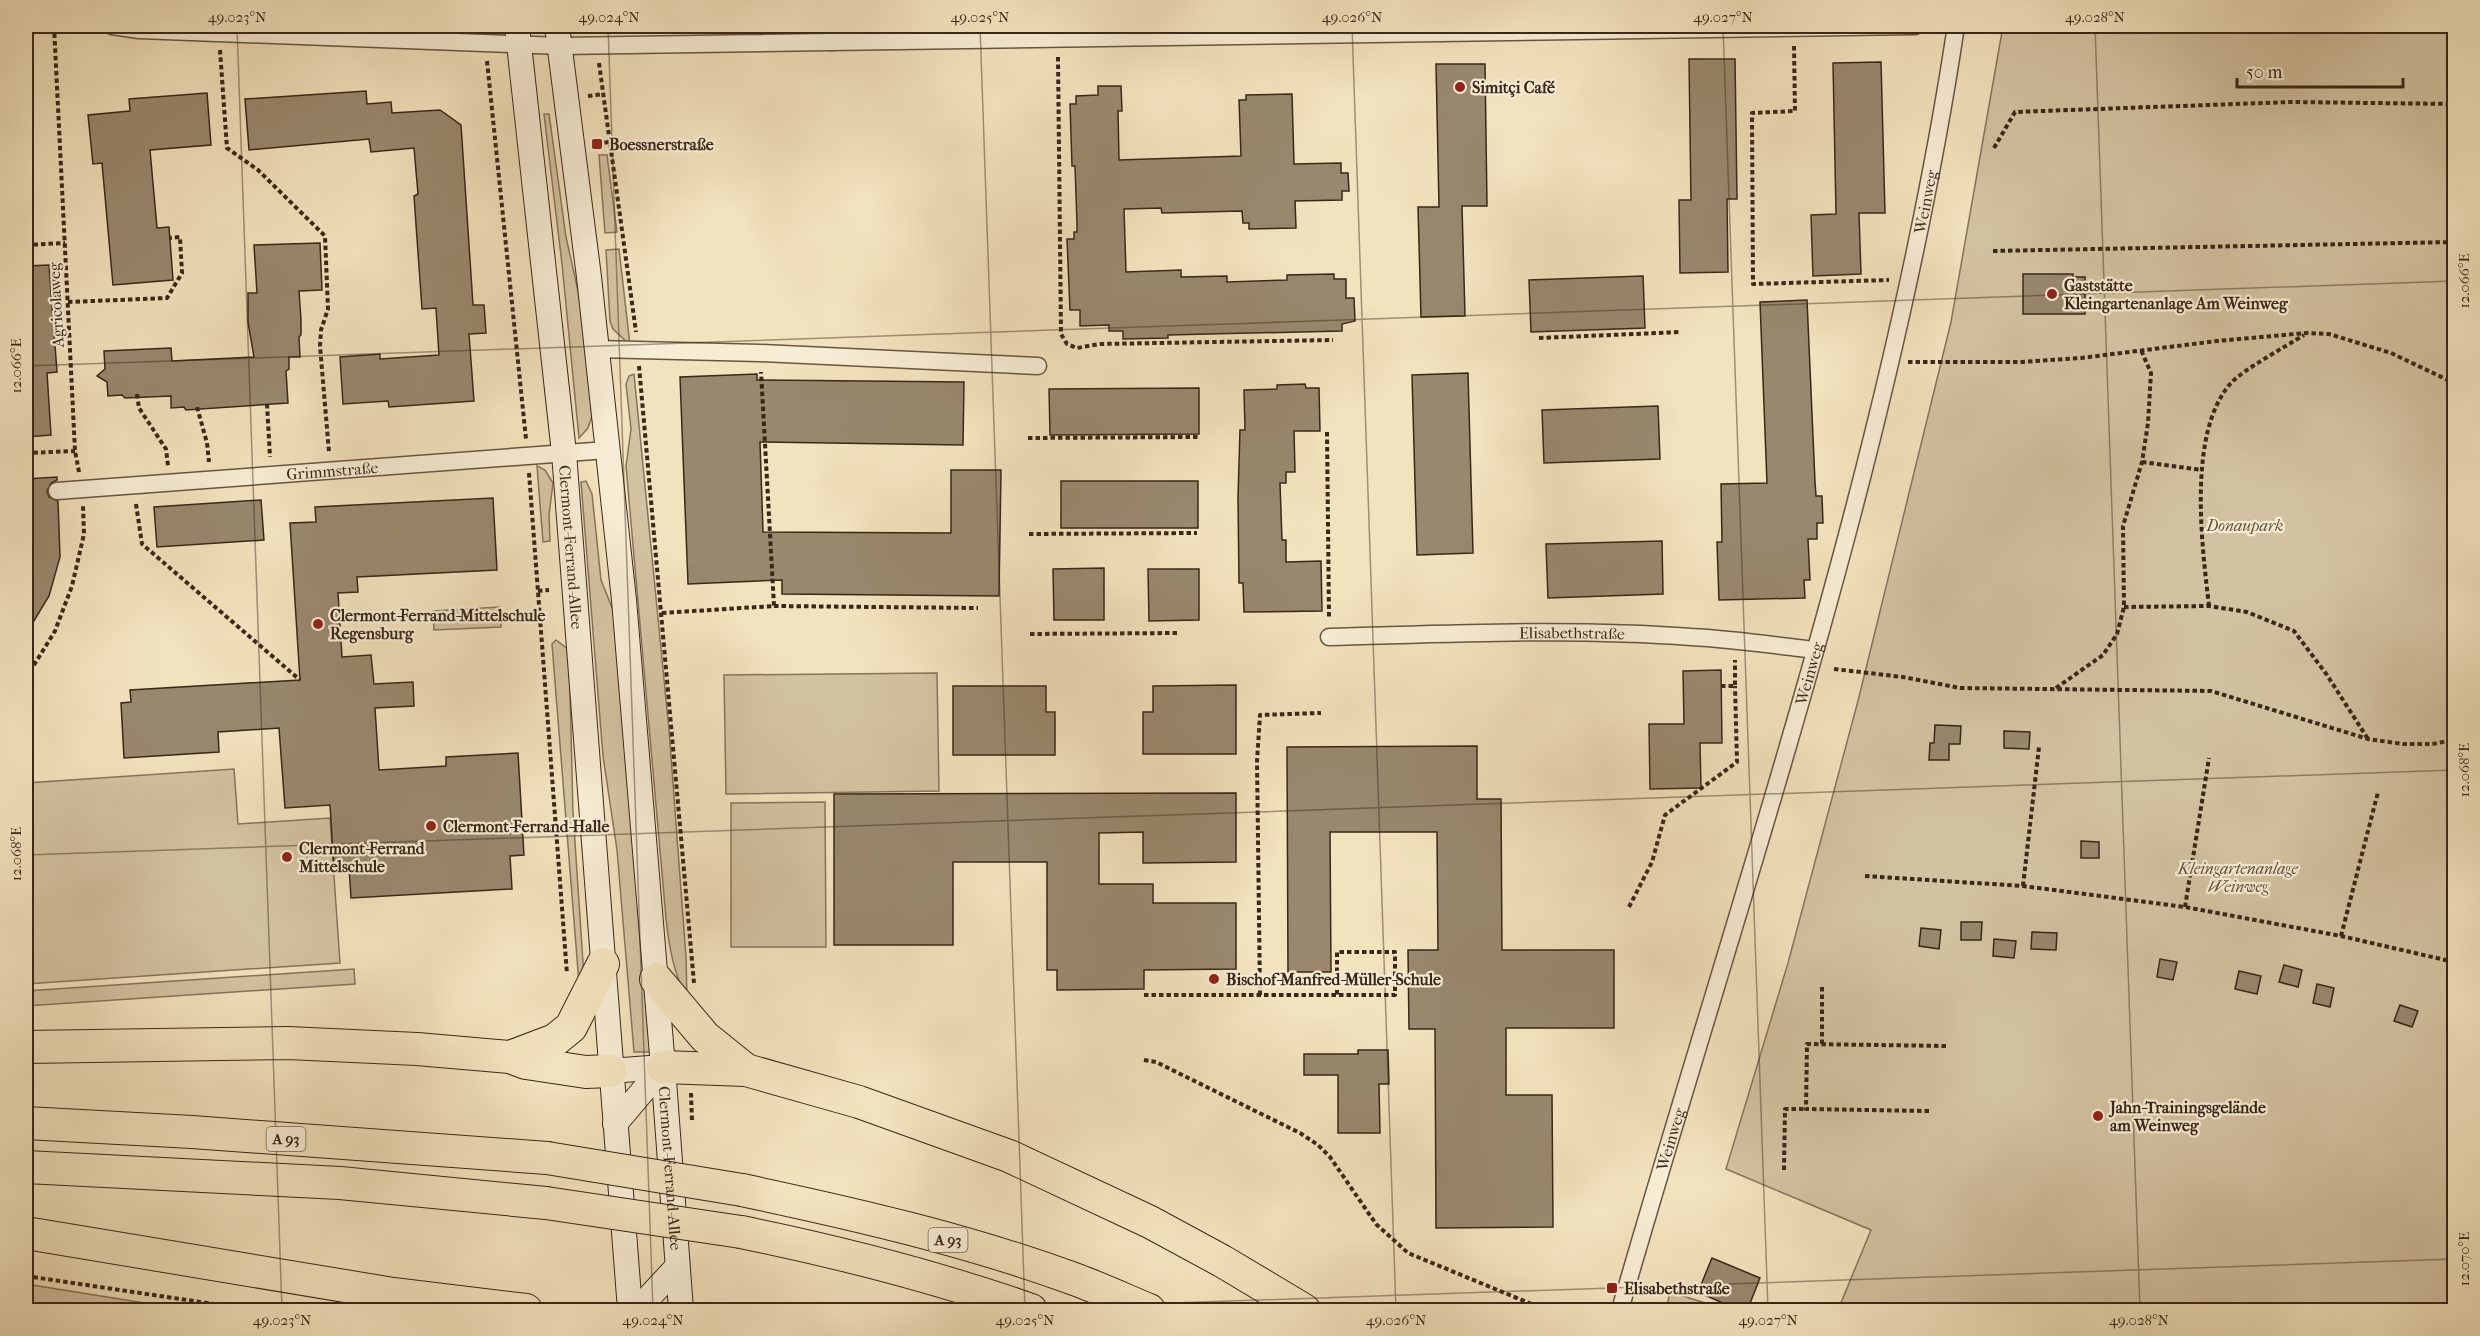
<svg xmlns="http://www.w3.org/2000/svg" width="2480" height="1336" font-family="'IM FELL French Canon',serif">
  <style>
    .green { fill: #d3c2a1; stroke: #86745c; stroke-width: 1.5 }
    .building { fill: #99886e; stroke: #392718; stroke-width: 1.5 }
    .lines { fill: none; stroke-linecap: round; stroke-linejoin: round }
    .street-casing { stroke: #675641; stroke-width: 19 }
    .secondary-casing { stroke: #392718; stroke-width: 26 }
    .highway-casing { stroke: #392718; stroke-width: 34 }
    .path { stroke: #392718; stroke-width: 4; stroke-dasharray: 4.5 3; stroke-linecap: butt }
    .street { stroke: #f7ecd4; stroke-width: 16 }
    .secondary { stroke: #f7ecd4; stroke-width: 24 }
    .highway { stroke: #f2e2bd; stroke-width: 32 }
    .highway-bridge-casing { stroke: #392718; stroke-width: 34; stroke-linecap: butt }
    .highway-bridge { stroke: #f2e2bd; stroke-width: 32 }
    .ticks { fill: none; stroke: #392718; stroke-width: 1.5; stroke-opacity: 0.45 }
    .poi-dot { fill: #8f2418; stroke: #f7ecd4; stroke-width: 2 }
    .labels { text-anchor: middle; dominant-baseline: central; stroke-width: 4.5; stroke-linejoin: round; paint-order: stroke }
    .shield { fill: #f7ecd4; stroke: #726250; stroke-width: 1.5 }
    .shield-label { font-size: 15px; font-weight: bold; fill: #392718 }
    .poi-label { font-size: 16px; font-weight: bold; fill: #392718; stroke: #f7ecd4; text-anchor: start }
    .street-label { font-size: 16px; fill: #392718; stroke: #f7ecd4 }
    .park-label { font-size: 16px; font-style: italic; fill: #604e3a; stroke: #f7ecd4 }
    .neatline { fill: none; stroke: #392718; stroke-width: 2 }
    .ticks-label { font-size: 15px; text-anchor: middle; fill: #392718 }
  </style>
  <rect width="100%" height="100%" fill="#f2e2bd"/>
  <filter id="stains"><feTurbulence type="fractalNoise" baseFrequency=".00333" numOctaves="4"/><feColorMatrix values="0 0 0 0 .2 0 0 0 0 .09 0 0 0 0 .02 0 0 0 .5 -.17"/></filter>
  <radialGradient id="worn" r=".72"><stop offset=".6" stop-color="#630" stop-opacity="0"/><stop offset="1" stop-color="#630" stop-opacity=".3"/></radialGradient>
  <!-- green -->
  <g class="green">
    <path d="M2003,26H2454V1310H1838L1871,1230L1726,1169L1788,963L1859,697L1951,322Z"/>
    <path d="M544,114H549L566,237L584,318L592,416L588,428L579,438L562,264Z"/>
    <path d="M599,155H607L617,232L605,233Z"/>
    <path d="M619,249L630,345L613,329L610,321L606,250Z"/>
    <path d="M634,374L669,730L686,957L687,1000C674,973 669,948 666,918L626,466L631,429L626,384L629,376Z"/>
    <path d="M537,466L545,470L553,483L549,515L550,541L543,542Z"/>
    <path d="M586,481L592,494L601,580L615,615L651,1052H634L617,850L603,756L581,482Z"/>
    <path d="M500,607L501,627L434,630L433,611Z"/>
    <path d="M556,640L569,650L573,812L584,978L580,996L552,644Z"/>
    <path d="M937,673L939,791L726,794L724,675Z"/>
    <path d="M234,769L238,824L330,818L340,963L26,984V783Z"/>
    <path d="M825,802L826,947H731V803Z"/>
    <path d="M354,969L355,984L26,1006V991Z"/>
    <path d="M26,1284L188,1310H26Z"/>
    <path d="M1670,1292L1728,1310H1666Z"/>
  </g>
  <!-- building -->
  <g class="building">
    <path d="M1689,59H1735L1737,199H1727L1728,272L1680,273L1679,200H1691Z"/>
    <path d="M1881,62L1885,213H1859L1861,274L1813,276L1811,215L1836,214L1833,63Z"/>
    <path d="M1436,64H1485L1487,206H1462L1465,316L1421,317L1418,207H1439Z"/>
    <path d="M1098,86H1121L1122,111H1118L1119,160L1241,156L1239,100H1246V95L1292,94L1294,164L1341,163V173H1348L1349,191H1342V200L1295,201L1296,228L1249,229V223H1243L1242,211L1162,213L1161,208L1124,209L1126,272L1181,270V277L1227,276V282L1287,280V275L1334,274V279H1346V298H1354L1355,321L1342,324V331L1168,335V338L1123,339V331H1109V325L1080,326V310H1070L1067,239H1074V232H1077V224L1075,166H1072L1070,104H1076V96L1098,95Z"/>
    <path d="M366,91L367,104L391,102L392,113L440,110L461,125L473,305H484L486,333L469,334L474,401L389,407L388,401L343,404L340,357L380,354V359L439,355L436,308L422,309L414,196L418,194L414,148L371,152L369,139L249,150L245,99Z"/>
    <path d="M207,93L211,145L150,150L157,228L169,227L173,280L113,285L102,163L93,164L88,115L130,111L129,99Z"/>
    <path d="M320,243L322,290L299,291L301,320V335L299,337L300,357H289V369L286,371L288,403L186,410L184,407L171,408V396L125,398L122,395L108,396L107,382L97,376L105,369L104,351L171,348L172,361L254,357L248,322V293H257L254,245Z"/>
    <path d="M49,265L57,372L47,373L51,435L26,437V266Z"/>
    <path d="M2023,274H2073V277H2085V314H2023Z"/>
    <path d="M1643,276L1645,328L1531,332L1529,280Z"/>
    <path d="M1807,300L1815,482L1816,496H1822L1823,523H1817V539H1808L1810,580H1804L1805,598L1719,600L1717,542H1722L1721,484L1767,483L1760,302Z"/>
    <path d="M1468,373L1473,553L1417,555L1412,375Z"/>
    <path d="M757,374V380L964,382L963,445L760,442L763,532L951,533V470H1001L999,596L782,594V580L688,584L680,377Z"/>
    <path d="M1305,384L1306,388H1319L1320,431H1294L1295,472H1286V483H1280L1282,540H1286V562L1321,561L1322,611L1244,612L1243,583H1239L1238,497L1240,430H1245L1244,390L1277,389V385Z"/>
    <path d="M1199,388V434L1050,435L1049,389Z"/>
    <path d="M1658,406L1660,459L1544,463L1542,410Z"/>
    <path d="M57,477V480L51,483L47,491L49,497L58,501L60,557L49,596L26,634V479Z"/>
    <rect x="1061" y="481" width="137" height="47"/>
    <path d="M493,498L497,570L357,577L358,592L338,593L342,657L371,655L374,684L413,682L414,706L375,708L379,770L446,766V757L518,753L524,855L510,856L512,889L351,898L349,867L334,868L330,805L285,808L279,728L218,732L219,752L124,758L121,703L131,702L130,690L300,680L290,523L316,522L315,507Z"/>
    <path d="M261,500L264,540L157,547L154,507Z"/>
    <path d="M1662,541L1663,594L1548,598L1546,544Z"/>
    <path d="M1104,568V620H1054L1053,569Z"/>
    <path d="M1148,569H1199V620L1149,621Z"/>
    <path d="M1721,670L1722,743H1700L1701,788L1650,789L1649,724H1684L1683,671Z"/>
    <path d="M1236,685V754H1143V712H1153V686Z"/>
    <path d="M953,686H1046V712H1055V755H953Z"/>
    <path d="M1935,725L1961,726L1960,744H1949V760H1929L1930,743H1934Z"/>
    <path d="M2004,731L2030,732L2029,749L2004,748Z"/>
    <path d="M1477,746V799H1501L1502,950H1614V1028H1506V1095H1552L1553,1227L1436,1228L1435,1029H1409L1408,950H1438L1437,832H1330L1331,972H1288L1287,747Z"/>
    <path d="M1236,793V862L1143,863V832L1099,833V884H1153V903H1236V969L1144,970V989L1057,990V970H1047V862H953V945H834V794Z"/>
    <path d="M2081,841L2099,842V858H2081Z"/>
    <path d="M1961,922H1982L1981,940H1961Z"/>
    <path d="M1921,928L1941,930L1939,949L1919,946Z"/>
    <path d="M2032,932L2057,933L2056,950L2031,949Z"/>
    <path d="M1994,939L2016,941L2014,958L1993,956Z"/>
    <path d="M2160,959L2177,962L2173,980L2157,977Z"/>
    <path d="M2284,965L2302,970L2298,987L2279,982Z"/>
    <path d="M2239,971L2261,976L2257,994L2235,989Z"/>
    <path d="M2317,984L2334,988L2330,1007L2313,1003Z"/>
    <path d="M2400,1005L2418,1011L2412,1027L2394,1021Z"/>
    <path d="M1358,1050H1388L1389,1084H1379L1380,1133H1338V1075H1304V1054H1358Z"/>
    <path d="M1712,1258L1760,1278L1747,1311H1741L1698,1292Z"/>
  </g>
  <g class="lines">
    <!-- street casing -->
    <g class="street-casing">
      <g id="street">
        <path d="M112,26L139,30L561,46L1915,26"/>
        <path d="M832,26V42"/>
        <path d="M597,349L760,353L1038,366"/>
        <path id="s1" d="M57,491L607,450"/>
        <path id="s2" d="M1329,637C1450,634 1571,628 1691,637C1732,639 1773,645 1814,650"/>
        <path id="s3" d="M1620,1310C1742,885 1890,464 1956,26"/>
      </g>
    </g>
    <!-- secondary casing -->
    <g class="secondary-casing">
      <g id="secondary">
        <path id="s4" d="M517,26L564,453L630,1310"/>
        <path id="s5" d="M557,26L589,277L624,600L663,1067L681,1310"/>
        <path d="M610,1071L663,1067"/>
        <path d="M615,1124L663,1067"/>
        <path d="M637,1310L677,1267"/>
      </g>
    </g>
    <!-- highway casing -->
    <g class="highway-casing">
      <g id="highway">
        <path d="M656,979L705,1037L746,1070"/>
        <path d="M26,1047L288,1043L417,1049L510,1057L526,1063L586,1072L610,1071"/>
        <path d="M510,1057L555,1040L571,1027L603,964"/>
        <path d="M663,1067L746,1070L859,1102L1009,1156L1150,1222L1222,1261L1304,1310"/>
        <path d="M26,1123L192,1132L547,1158"/>
        <path d="M26,1167L340,1183L546,1203"/>
        <path d="M742,1190C855,1214 968,1240 1077,1280C1101,1289 1125,1300 1149,1310"/>
        <path d="M741,1232C839,1252 937,1277 1031,1310"/>
        <path d="M26,1233L393,1294L526,1310"/>
      </g>
    </g>
    <!-- path -->
    <g class="path">
      <path d="M54,26L75,451L79,472"/>
      <path d="M1794,46L1795,111L1752,113L1753,284L1889,280"/>
      <path d="M220,50L227,148L258,170L325,236L328,309L321,330L320,346L329,452"/>
      <path d="M1058,57L1061,334L1067,344L1077,348L1099,344L1333,340"/>
      <path d="M487,61L526,439"/>
      <path d="M599,63L636,332"/>
      <path d="M588,96L603,94"/>
      <path d="M597,144L609,142"/>
      <path d="M1994,148L2015,112L2291,102L2454,104"/>
      <path d="M26,245L65,243"/>
      <path d="M1993,251L2454,242"/>
      <path d="M68,302L167,298L182,273L180,237L169,238"/>
      <path d="M1539,338L1681,332"/>
      <path d="M1908,362H2022L2081,358L2217,341L2306,333L2329,334L2391,353L2454,383"/>
      <path d="M639,366L694,983"/>
      <path d="M137,394L139,408L166,449L168,466"/>
      <path d="M267,404L270,457"/>
      <path d="M197,407L207,443L209,462"/>
      <path d="M1327,432L1329,618"/>
      <path d="M1028,438L1198,437"/>
      <path d="M26,453L75,451"/>
      <path d="M2142,462L2202,470"/>
      <path d="M529,473L567,974"/>
      <path d="M136,504L142,544L300,680"/>
      <path d="M1029,534L1197,533"/>
      <path d="M538,591L549,590"/>
      <path d="M774,606L978,608"/>
      <path d="M2209,606C2202,546 2187,432 2231,383C2244,369 2285,347 2304,335"/>
      <path d="M2124,607L2209,606L2247,612L2294,631L2327,675L2368,739"/>
      <path d="M662,613L774,606L761,372"/>
      <path d="M1030,634L1179,633"/>
      <path d="M1834,669L1903,677L1960,688L2211,691L2368,739L2403,744H2432L2454,740"/>
      <path d="M26,678L55,631L72,586L84,534L83,506"/>
      <path d="M1721,686H1735V660"/>
      <path d="M2056,688L2103,655L2117,634L2124,607L2123,526L2142,462L2148,423L2151,373L2141,350"/>
      <path d="M1865,876L2023,886L2185,907L2341,936L2454,962"/>
      <path d="M2023,886L2039,747"/>
      <path d="M1629,907L1652,862L1665,815L1737,762L1735,686"/>
      <path d="M2185,907L2209,758"/>
      <path d="M2341,936L2378,792"/>
      <path d="M1144,995H1395V952H1337V995"/>
      <path d="M1260,995L1257,761L1260,715L1321,713"/>
      <path d="M1822,1044V986"/>
      <path d="M1144,1060L1156,1062L1300,1133L1318,1145L1330,1157L1376,1224L1408,1253L1546,1310"/>
      <path d="M691,1093L692,1121"/>
      <path d="M1929,1111L1806,1109L1807,1044L1947,1046"/>
      <path d="M1784,1170L1785,1109H1806"/>
      <path d="M26,1276L254,1310"/>
    </g>
    <!-- street -->
    <use href="#street" class="street"/>
    <!-- secondary -->
    <use href="#secondary" class="secondary"/>
    <!-- highway -->
    <use href="#highway" class="highway"/>
    <!-- highway-bridge casing -->
    <g class="highway-bridge-casing">
      <g id="highway-bridge">
        <path d="M547,1158L742,1190"/>
        <path d="M546,1203L741,1232"/>
      </g>
    </g>
    <!-- highway-bridge -->
    <use href="#highway-bridge" class="highway-bridge"/>
  </g>
  <!-- ticks -->
  <path class="ticks" d="M237,26L282,1310M608,26L653,1310M980,26L1025,1310M1352,26L1396,1310M1723,26L1768,1310M2095,26L2140,1310M26,366L2454,281M26,855L2454,770M969,1310L2454,1259"/>
  <!-- markers -->
  <g class="poi-dot">
    <circle cx="1460" cy="87" r="6"/>
    <rect x="591" y="138" width="12" height="12" rx="3"/>
    <circle cx="2052" cy="294" r="6"/>
    <circle cx="318" cy="624" r="6"/>
    <circle cx="431" cy="826" r="6"/>
    <circle cx="287" cy="857" r="6"/>
    <circle cx="1214" cy="979" r="6"/>
    <circle cx="2098" cy="1116" r="6"/>
    <rect x="1606" y="1282" width="12" height="12" rx="3"/>
  </g>
  <g class="labels">
    <!-- shield labels -->
    <g class="shield">
      <rect x="266.5" y="1127" width="39" height="24" rx="4.5"/>
      <rect x="928.5" y="1228" width="39" height="24" rx="4.5"/>
    </g>
    <g class="shield-label">
      <text x="286" y="1139">A 93</text>
      <text x="948" y="1240">A 93</text>
    </g>
    <!-- poi labels -->
    <g class="poi-label">
      <text x="1472" y="87">Simitçi Café</text>
      <text x="609" y="144">Boessnerstraße</text>
      <text x="2064" y="285">Gaststätte<tspan x="2064" dy="18">Kleingartenanlage Am Weinweg</tspan></text>
      <text x="330" y="615">Clermont-Ferrand-Mittelschule<tspan x="330" dy="18">Regensburg</tspan></text>
      <text x="443" y="826">Clermont-Ferrand-Halle</text>
      <text x="299" y="848">Clermont-Ferrand<tspan x="299" dy="18">Mittelschule</tspan></text>
      <text x="1226" y="979">Bischof-Manfred-Müller-Schule</text>
      <text x="2110" y="1107">Jahn-Trainingsgelände<tspan x="2110" dy="18">am Weinweg</tspan></text>
      <text x="1624" y="1288">Elisabethstraße</text>
    </g>
    <!-- street labels -->
    <g class="street-label">
      <text stroke="none"><textPath href="#s3" startOffset="1150">Weinweg</textPath></text>
      <text transform="translate(56 305) rotate(-93)">Agricolaweg</text>
      <text stroke="none"><textPath href="#s1" startOffset="276">Grimmstraße</textPath></text>
      <text stroke="none"><textPath href="#s4" startOffset="524">Clermont-Ferrand-Allee</textPath></text>
      <text stroke="none"><textPath href="#s2" startOffset="243">Elisabethstraße</textPath></text>
      <text stroke="none"><textPath href="#s3" startOffset="664">Weinweg</textPath></text>
      <text stroke="none"><textPath href="#s3" startOffset="178">Weinweg</textPath></text>
      <text stroke="none"><textPath href="#s5" startOffset="1148">Clermont-Ferrand-Allee</textPath></text>
    </g>
    <!-- park labels -->
    <g class="park-label">
      <text x="2245" y="525">Donaupark</text>
      <text x="2238" y="868">Kleingartenanlage<tspan x="2238" dy="18">Weinweg</tspan></text>
    </g>
  </g>
  <!-- margin -->
  <rect width="2480" height="1336" fill="none" stroke="#f2e2bd" stroke-width="66"/>
  <!-- scale -->
  <path d="M2237 78v9h166v-9" fill="none" stroke="#392718" stroke-width="3"/>
  <text x="2246" y="78" font-size="18" fill="#392718" stroke="#f7ecd4" stroke-width="4.5" paint-order="stroke">50 m</text>
  <rect x="33" y="33" width="2414" height="1270" class="neatline"/>
  <g class="ticks-label">
    <text x="237" y="22">49.023°N</text>
    <text x="609" y="22">49.024°N</text>
    <text x="980" y="22">49.025°N</text>
    <text x="1352" y="22">49.026°N</text>
    <text x="1723" y="22">49.027°N</text>
    <text x="2095" y="22">49.028°N</text>
    <text transform="translate(2464 281) rotate(-90)" y="5">12.066°E</text>
    <text transform="translate(16 366) rotate(-90)" y="5">12.066°E</text>
    <text transform="translate(2464 770) rotate(-90)" y="5">12.068°E</text>
    <text transform="translate(16 854) rotate(-90)" y="5">12.068°E</text>
    <text transform="translate(2464 1259) rotate(-90)" y="5">12.070°E</text>
    <text x="282" y="1325">49.023°N</text>
    <text x="653" y="1325">49.024°N</text>
    <text x="1025" y="1325">49.025°N</text>
    <text x="1396" y="1325">49.026°N</text>
    <text x="1768" y="1325">49.027°N</text>
    <text x="2139" y="1325">49.028°N</text>
  </g>
  <rect width="100%" height="100%" filter="url(#stains)"/>
  <rect width="100%" height="100%" fill="url(#worn)"/>
</svg>
